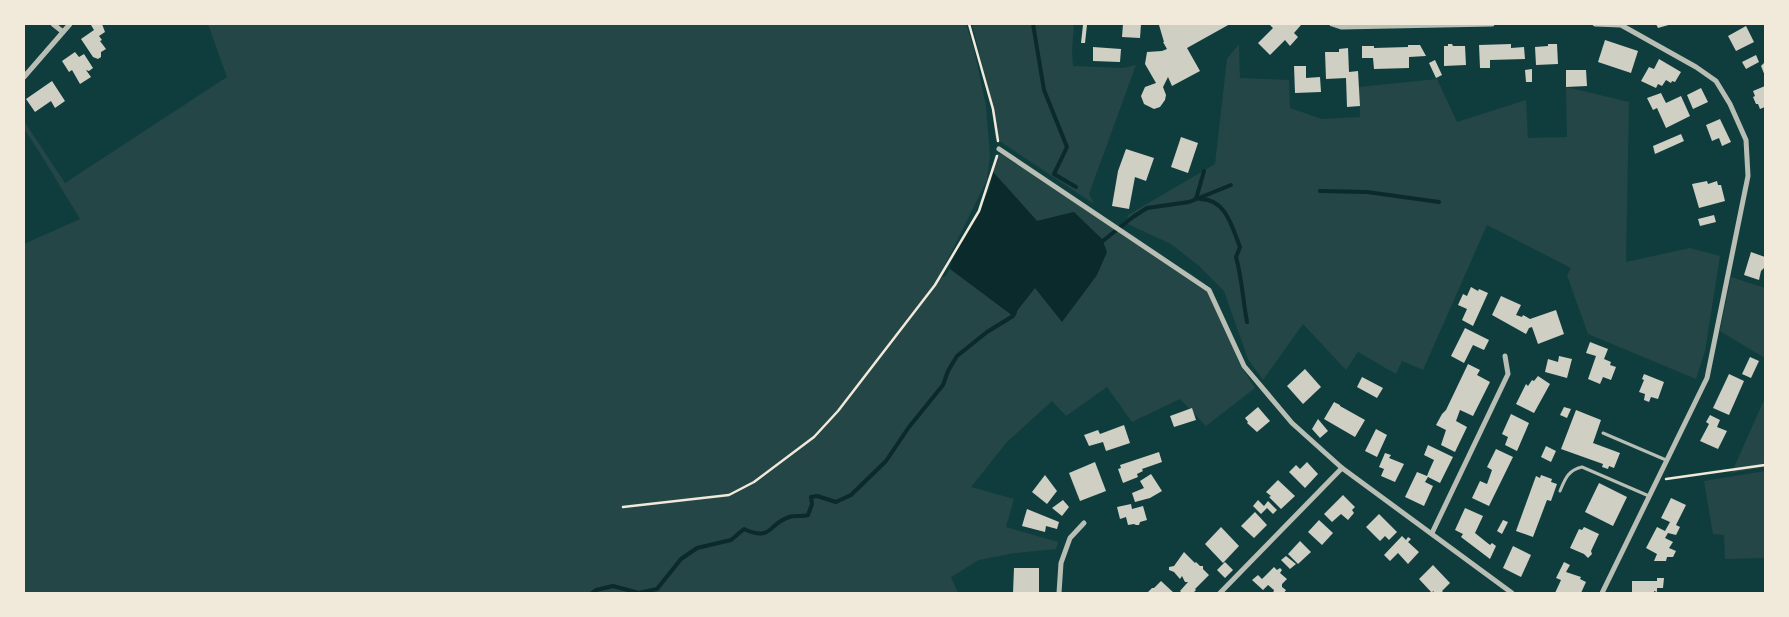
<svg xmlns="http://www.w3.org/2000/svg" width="1789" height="617" font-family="'Fira Sans Condensed',sans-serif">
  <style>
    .green { fill: #244646 }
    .water { fill: #0a2a2b }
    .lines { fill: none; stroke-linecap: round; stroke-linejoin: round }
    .stream { stroke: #0a2a2b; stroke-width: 4 }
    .building { fill: #cfcfc3 }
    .path { stroke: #f1e9da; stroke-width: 2.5 }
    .service { stroke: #b8beb3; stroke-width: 3 }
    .minor { stroke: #b8beb3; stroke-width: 5 }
  </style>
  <rect width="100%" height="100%" fill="#0f3d3e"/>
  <!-- green -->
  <g class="green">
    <path d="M208,24H966L974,49L986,106L990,156L987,180L938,279L946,276L951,266L1074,212L1037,221L993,172L994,157L997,154H1001L1129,238L1193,275L1215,297L1239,363L1255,388L1206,426L1180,399L1132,422L1107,387L1066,416L1052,401L1007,442L971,487L1014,499L1006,527L1058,542L1056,549L1015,553L979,560L951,577L958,593H24V244L80,219L40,153L24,129V121L65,183L227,77Z"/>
    <path d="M972,24H1074L1072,50L1073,66L1123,68L1136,65L1089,194L1094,204L995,138L992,104Z"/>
    <path d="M1239,44L1240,78L1289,80L1290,108L1322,119L1360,117L1359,87L1437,79L1457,122L1526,100L1528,138L1567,137L1566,87L1629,102L1626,262L1690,248L1720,256L1705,351L1696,379L1588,334L1567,275L1571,268L1487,225L1423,370L1402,361L1396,374L1358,352L1346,370L1303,324L1263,380L1248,359L1224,291L1199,266L1171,244L1123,222L1127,221L1128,215L1215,164L1227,59Z"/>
    <path d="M1731,277L1765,288V358L1720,331Z"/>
    <path d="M1765,398V467L1731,473L1736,463Z"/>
    <path d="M1765,471V558L1725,559L1724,535L1713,534L1704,481Z"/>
  </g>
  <!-- water -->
  <path class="water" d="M993,172L1037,221L1074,212L1102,239L1107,252L1097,275L1062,322L1035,288L1013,316L950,269L951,262L989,190Z"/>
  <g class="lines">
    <!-- stream -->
    <g class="stream">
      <path d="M1033,24L1044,90L1067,147L1054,174L1076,187"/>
      <path d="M1320,191L1367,192L1439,202"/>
      <path d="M1196,199L1204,171"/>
      <path d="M1200,199C1226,199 1232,227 1240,247L1236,257C1242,278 1243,301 1247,322"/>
      <path d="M1099,244L1133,217L1147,208L1189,202L1231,185"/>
      <path d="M592,593L596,590L613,586L639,593L657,589L681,559L697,548L731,540L744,529C772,542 768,524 789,517C795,515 802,517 808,515L812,504L811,497L817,496L836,502L851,495L886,461L909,427L943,385L948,371L957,356L987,332L1013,316L1015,312"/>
    </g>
  </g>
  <!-- building -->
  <g class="building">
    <path d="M94,24H102L105,32L99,36L102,40L100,41L106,49L101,52V57L98,59L93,57L81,39L94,30L91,25Z"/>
    <path d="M1123,24H1141L1140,38L1122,37Z"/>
    <path d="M1161,24H1230L1187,48L1200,71L1172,86L1168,77L1163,87L1166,95L1165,100L1160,107L1154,109L1144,104L1141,96L1145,87L1156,83L1145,64L1147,52L1162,51L1167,49L1163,42H1164L1159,25Z"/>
    <path d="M1269,24H1300L1301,25L1294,33L1298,37L1290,46L1285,40L1270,55L1258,43L1273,28Z"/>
    <path d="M1656,24H1672L1658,28Z"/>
    <path d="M1083,25H1087L1085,43H1081Z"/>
    <path d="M1746,26L1754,42L1736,51L1728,36Z"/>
    <path d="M1605,40L1638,51L1631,73L1598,62Z"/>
    <path d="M1448,44H1452L1453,46H1465L1466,65L1444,66V46H1448Z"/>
    <path d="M1511,44V48L1524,47L1525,59L1490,60V68H1480L1479,45Z"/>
    <path d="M1548,44H1557L1558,64L1536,65L1535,47L1548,46Z"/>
    <path d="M1408,45H1420L1426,56L1409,57V68L1374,69L1373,58H1362V46H1374V48L1408,47Z"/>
    <path d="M1093,47L1121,49L1120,62L1093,61Z"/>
    <path d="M1348,48L1349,72L1358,71L1360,106L1347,107L1346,78L1326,79L1325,52H1339V49Z"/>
    <path d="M75,52L79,57L84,54L93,68L89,71L86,70L91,77L80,84L72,70L69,72L62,61Z"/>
    <path d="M1756,55L1759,62L1746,69L1742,62Z"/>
    <path d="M1659,59L1681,72L1675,82L1672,81L1671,83L1666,80L1662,86L1658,84L1656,88L1641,81L1649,67L1654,69Z"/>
    <path d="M1435,60L1442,75L1436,78L1429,63Z"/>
    <path d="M1765,62V76L1761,66Z"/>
    <path d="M1294,66H1306V78L1320,77L1321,92L1295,93Z"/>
    <path d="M1532,69V82H1526L1525,70Z"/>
    <path d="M1566,70H1586L1587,86L1566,87Z"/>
    <path d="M52,81L65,101L55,108L51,101L35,112L26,99Z"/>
    <path d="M1765,86V107L1760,109L1758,104H1756L1753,97L1755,96L1753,91Z"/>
    <path d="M1701,88L1708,102L1693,109L1687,95Z"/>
    <path d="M1661,93L1666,103L1681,96L1690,116L1666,128L1657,108L1653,110L1647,98Z"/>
    <path d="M1720,119L1731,142L1722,146L1719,138L1712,141L1706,125Z"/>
    <path d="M1681,134L1684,141L1655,154L1653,146Z"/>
    <path d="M1181,137L1198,143L1188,173L1171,167Z"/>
    <path d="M1126,149L1154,158L1146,181L1135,177L1129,209L1112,206L1118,171Z"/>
    <path d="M1707,181L1708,184L1717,181L1718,185H1721L1725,201L1699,208L1692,184Z"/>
    <path d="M1714,215L1716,222L1700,226L1698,219Z"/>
    <path d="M1751,252L1765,257V267L1761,271L1759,280L1744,275Z"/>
    <path d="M1471,287L1478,291L1479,289L1488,293L1473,326L1462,320L1467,309L1458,305L1463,294L1467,296Z"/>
    <path d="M1501,296L1521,305L1516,315L1522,317L1523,315L1530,319L1556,310L1564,334L1538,344L1532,327L1529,328L1526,334L1492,315Z"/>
    <path d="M1465,328L1489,340L1484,350L1473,345L1464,363L1451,356Z"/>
    <path d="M1590,342L1608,349L1604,359L1611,362L1610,365L1616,367L1611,380L1603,377L1600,384L1588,379L1596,356L1586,353Z"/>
    <path d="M1559,356L1572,359L1567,378L1545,372L1548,359L1558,362Z"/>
    <path d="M1750,357L1759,361L1751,378L1742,374Z"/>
    <path d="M1468,364L1480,370L1477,375L1490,382L1473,416L1460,410L1456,421L1467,427L1455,452L1441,445L1446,430L1436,425L1442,414L1446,410Z"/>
    <path d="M1305,369L1321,387L1303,404L1287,386Z"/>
    <path d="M1644,374L1664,382L1658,399L1651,397L1649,402L1644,400L1645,394L1639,392L1644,380L1642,379Z"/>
    <path d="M1729,374L1744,381L1729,415L1713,408Z"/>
    <path d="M1538,376L1550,384L1534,413L1516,404L1526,384L1528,386L1532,380L1534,381Z"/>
    <path d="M1362,377L1383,388L1377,398L1357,387Z"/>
    <path d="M1334,402L1340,405V406L1365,420L1355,437L1324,419Z"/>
    <path d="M1258,407L1270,421L1257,432L1247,423L1248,422L1245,418Z"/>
    <path d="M1564,407L1571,409L1567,418L1560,415Z"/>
    <path d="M1192,408L1196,420L1174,427L1170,416Z"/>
    <path d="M1576,410L1601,420L1593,443L1620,453L1614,468L1609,466L1608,469L1602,467L1603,464L1561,449Z"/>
    <path d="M1511,414L1529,423L1517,451L1505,445L1508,437L1502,434Z"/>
    <path d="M1710,415L1720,420L1717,427L1727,431L1718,449L1700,441L1709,424L1706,422Z"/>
    <path d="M1318,419L1328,431L1320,438L1312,429Z"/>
    <path d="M1124,425L1130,443L1106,451L1103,442L1089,446L1084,435L1098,430L1100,434Z"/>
    <path d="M1376,429L1387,435L1377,457L1365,451Z"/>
    <path d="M1428,445L1453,457L1440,483L1428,477L1425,482L1433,486L1424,506L1405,497L1417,472L1427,476L1429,471L1434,460L1424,455Z"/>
    <path d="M1546,446L1556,451L1551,462L1541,457Z"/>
    <path d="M1496,449L1513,457L1489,506L1472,498L1480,481L1487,484L1492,470L1487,467Z"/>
    <path d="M1159,452L1162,462L1142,469L1143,471L1137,474L1138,477L1123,483L1118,469L1121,468L1120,465Z"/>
    <path d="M1385,453L1391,455L1389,458L1404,464L1395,482L1381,476L1384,469L1379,467Z"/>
    <path d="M1095,462L1106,491L1080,501L1069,473Z"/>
    <path d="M1307,462L1318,474L1305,488L1289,472L1296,465L1300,469Z"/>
    <path d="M1151,474L1162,491L1150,498L1135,502L1132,493L1144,488L1140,481Z"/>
    <path d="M1045,475L1057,491L1047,504L1032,492Z"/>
    <path d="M1541,475L1552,479L1551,482L1557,484L1551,501L1547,500L1533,537L1516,531L1536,476L1540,478Z"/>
    <path d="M1278,480L1295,496L1281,509L1269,497L1271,496L1266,492Z"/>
    <path d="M1599,483L1627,497L1613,526L1585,512Z"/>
    <path d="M1343,495L1355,507L1352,510L1354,513L1348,520L1341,514L1332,522L1324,514Z"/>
    <path d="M1671,498L1686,505L1676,525L1680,527L1676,535L1668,533L1665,538L1673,542L1669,548L1676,551L1673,557H1667L1666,561H1654L1657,554L1646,548L1657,527L1665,531L1670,522L1661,518Z"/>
    <path d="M1063,500L1069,507L1062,516L1052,508Z"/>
    <path d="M1258,500L1264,506L1268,501L1277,510L1273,514L1267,508L1261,514L1253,506Z"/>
    <path d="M1131,504L1132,509L1143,506L1147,520L1140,522L1139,525H1136L1134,524L1128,525L1126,517L1120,519L1117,507Z"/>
    <path d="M1465,508L1483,516L1475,533L1490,545L1492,543L1496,546L1490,559L1461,537L1463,534L1455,530Z"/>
    <path d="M1027,509L1059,522L1057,529L1046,526L1045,532L1022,526Z"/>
    <path d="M1255,512L1267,525L1254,538L1241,526Z"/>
    <path d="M1379,514L1397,532L1389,540L1385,536L1380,541L1366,527Z"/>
    <path d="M1319,520L1333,533L1322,545L1308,532Z"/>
    <path d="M1503,520L1508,522L1502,534L1497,531Z"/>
    <path d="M1221,527L1239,546L1223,563L1205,544Z"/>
    <path d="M1584,527L1599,534L1591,551L1592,554L1588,558L1584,554L1570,548L1579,529L1582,530Z"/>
    <path d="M1402,536L1406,540L1408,537L1411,539L1408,542L1419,552L1408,564L1398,553L1390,561L1384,555Z"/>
    <path d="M1300,541L1311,552L1298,564L1288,554Z"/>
    <path d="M1513,546L1531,555L1521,577L1503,568Z"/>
    <path d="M1184,552L1195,563L1196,562L1200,566H1203V569L1209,575L1195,589L1196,590L1193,593H1182L1180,591L1188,582H1185L1182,576L1180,579L1174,572L1169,570V567L1174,566Z"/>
    <path d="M1286,556L1296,564L1290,569L1281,560Z"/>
    <path d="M1225,562L1233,570L1225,578L1217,570Z"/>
    <path d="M1564,562L1570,565L1566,572L1581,577L1580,579L1586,582L1581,593H1555L1561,580L1556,578Z"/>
    <path d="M1433,565L1450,583L1442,591L1444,593H1435L1433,591L1432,593L1419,579Z"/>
    <path d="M1274,567L1277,570L1280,568L1282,570L1280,573L1287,579L1282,584V587L1286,590L1284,593H1273L1274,590L1268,585L1263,590L1252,580L1258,575L1262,579Z"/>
    <path d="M1014,568H1039V593H1013Z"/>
    <path d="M1657,578H1664L1663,588H1657V592L1654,591V593H1632V581H1657Z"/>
    <path d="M1161,581L1174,593H1147L1152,588H1154Z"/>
  </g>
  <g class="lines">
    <!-- path -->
    <g class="path">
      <path d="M969,24L993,109L998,141"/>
      <path d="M1666,479L1765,465"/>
      <path d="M623,507L729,495L754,482L814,437L838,411L935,285L979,211L997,156"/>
    </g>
    <!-- service -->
    <g class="service">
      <path d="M1603,433L1666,460"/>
      <path d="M1560,491C1565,479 1568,470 1582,467L1649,496"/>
    </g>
    <!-- minor -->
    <g class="minor">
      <path d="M53,24L63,32"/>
      <path d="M1332,24L1341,27L1492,24"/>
      <path d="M1595,24L1621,25L1696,67L1716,81L1730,104L1746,140L1748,176L1707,378L1602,593"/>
      <path d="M24,77L70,24"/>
      <path d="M999,149L1209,290L1244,366L1292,423L1342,468L1512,593"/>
      <path d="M1432,533L1508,374L1505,356"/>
      <path d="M1059,593L1061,563L1070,538L1084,523"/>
      <path d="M1220,593L1342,468"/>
    </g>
  </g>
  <!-- border -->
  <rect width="1789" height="617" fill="none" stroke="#f1e9da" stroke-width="50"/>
</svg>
